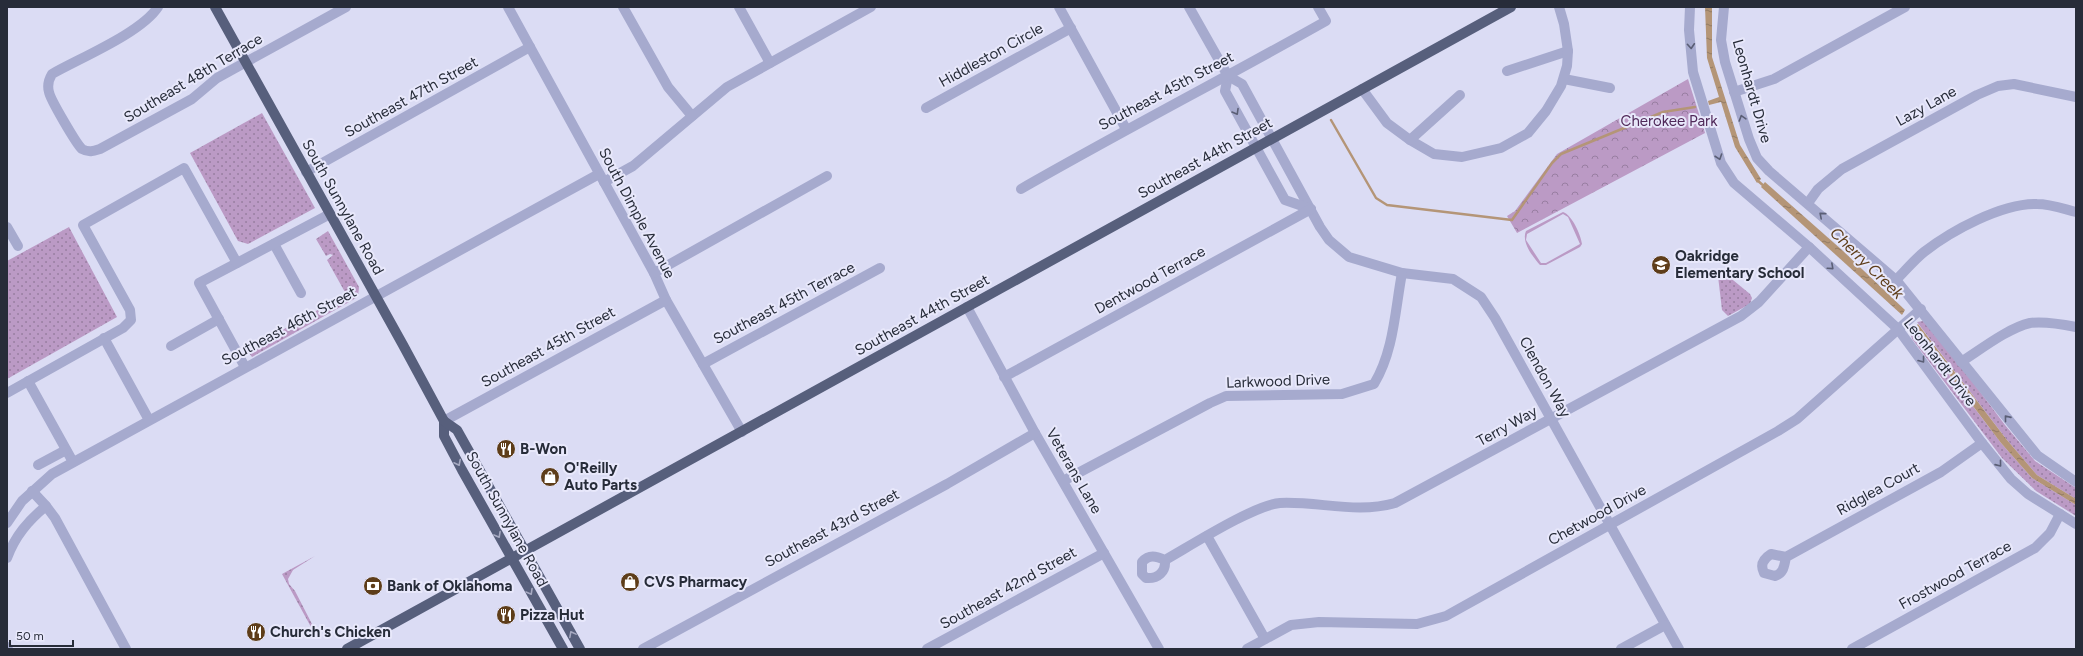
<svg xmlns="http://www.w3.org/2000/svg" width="2083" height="656" font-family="Figtree,sans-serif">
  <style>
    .grass { fill: url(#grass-dots) }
    .forest { fill: url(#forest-crowns) }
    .garden { fill: #bb9ac5; fill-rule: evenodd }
    .water { fill: url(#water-ripples) }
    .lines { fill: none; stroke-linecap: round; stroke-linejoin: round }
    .stream { stroke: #b49577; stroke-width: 2.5 }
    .minor { stroke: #a6aace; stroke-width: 10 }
    .major { stroke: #575f7c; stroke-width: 10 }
    .oneway { stroke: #5a5e75 }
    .oneway2 { stroke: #a7aac2 }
    .labels { text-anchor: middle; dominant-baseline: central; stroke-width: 4; stroke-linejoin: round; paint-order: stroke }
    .street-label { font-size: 15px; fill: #272c39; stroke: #e8e8fb }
    .park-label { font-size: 15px; fill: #502959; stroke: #e8e8fb }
    .poi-label { font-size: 15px; font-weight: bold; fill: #272c39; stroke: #e8e8fb; text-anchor: start }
    .water-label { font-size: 16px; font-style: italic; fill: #5e3d19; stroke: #e8e8fb }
  </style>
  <defs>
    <pattern id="grass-dots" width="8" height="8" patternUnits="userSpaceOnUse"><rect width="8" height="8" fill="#bb9ac5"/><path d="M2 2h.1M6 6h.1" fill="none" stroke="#987ea1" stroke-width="1.8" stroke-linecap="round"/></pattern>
    <pattern id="forest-crowns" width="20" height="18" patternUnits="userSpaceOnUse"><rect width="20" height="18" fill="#bb9ac5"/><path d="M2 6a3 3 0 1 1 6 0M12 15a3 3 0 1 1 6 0" fill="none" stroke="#987ea1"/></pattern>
    <pattern id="water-ripples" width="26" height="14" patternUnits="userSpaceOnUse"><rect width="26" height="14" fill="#b49577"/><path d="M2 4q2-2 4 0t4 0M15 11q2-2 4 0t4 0" fill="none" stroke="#927a63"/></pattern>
  </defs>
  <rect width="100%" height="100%" fill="#dbdcf4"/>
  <!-- grass -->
  <g class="grass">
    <path d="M262,113L315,208L248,244L238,241L190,153Z"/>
    <path d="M69,227L117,317L7,379V261Z"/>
    <path d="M328,231L359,287L358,297L252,357L249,353L245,355V351L346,294L327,260L333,255L330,254L326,256L316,239Z"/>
    <path d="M1722,271L1750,294L1752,298L1750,304L1728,316L1722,310L1718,276Z"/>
    <path d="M1923,321L1930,325L2005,425L2035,461L2076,488V499L2037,475L2007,440L1917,322Z"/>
    <path d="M1912,326L2001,443L2032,478L2076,505V516L2036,491L2002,458L1912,339L1910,332Z"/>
    <path d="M315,556L293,570L288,579L289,584L295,591L312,624L311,627L282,574Z"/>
  </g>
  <!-- forest -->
  <path class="forest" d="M1688,79L1705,133L1517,233L1507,216L1515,211L1557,154Z"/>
  <!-- garden -->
  <path class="garden" d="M1563,212C1572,215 1581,235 1582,244L1580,247L1546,265H1540C1533,257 1521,242 1526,231ZM1563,214L1568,217L1580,244L1546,263H1541L1526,240L1527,234Z"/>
  <!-- water -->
  <g class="water">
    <path d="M1705,7H1712V57L1740,145L1761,179L1757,183L1735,147L1721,102L1709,105L1708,101L1719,97L1707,58Z"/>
    <path d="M1765,182L1842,250L1905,310L1902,315L1761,187Z"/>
    <path d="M1918,324L2007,440L2037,475L2076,499V505L2032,478L2001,443L1914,328Z"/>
  </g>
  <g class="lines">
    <!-- stream -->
    <g class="stream">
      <path d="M1331,120L1376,198L1387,205L1512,220L1552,163L1561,154L1663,112L1695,107"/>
      <path d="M1757,180L1765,187"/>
    </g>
    <!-- minor -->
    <g class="minor">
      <path d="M158,7C141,33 80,58 52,74C49,79 47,85 49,92C50,99 77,145 82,149C89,153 94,151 100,149L192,99L217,78L346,7"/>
      <path d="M508,7L654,273L666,300L742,432"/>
      <path d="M623,7L668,87L692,116"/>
      <path d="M739,7L770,63"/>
      <path d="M1059,7L1126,129"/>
      <path d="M1189,7L1228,76L1242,84L1320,227L1329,240L1349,257L1402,273L1453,279L1481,297L1495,318L1679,649"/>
      <path d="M1690,7L1689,30L1693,72L1721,163L1734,183L1809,247L1898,329L1982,443L2011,479L2028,494L2076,524"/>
      <path d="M1724,7L1721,40L1725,62L1749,139L1757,158L1769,171L1896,280L2037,455L2076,482"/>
      <path d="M1507,71L1568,51"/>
      <path d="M1228,76L1225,91L1285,200L1311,209"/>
      <path d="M1564,79L1610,88"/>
      <path d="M1362,89L1387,123L1410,140L1434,154L1462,157L1501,148L1528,133L1546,111L1561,86L1567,66L1568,51L1564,24L1559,7"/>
      <path d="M1734,92L1774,79L1905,7"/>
      <path d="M926,108L1071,28"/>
      <path d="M1410,140L1460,95"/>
      <path d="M306,172L530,47"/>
      <path d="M604,182L633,166L727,87L871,7"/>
      <path d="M1021,189C1122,131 1225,78 1326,21L1318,7"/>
      <path d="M1808,203L1818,189L1842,169L1977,95L1998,86L2014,84L2076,97"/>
      <path d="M7,227L18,246"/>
      <path d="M274,244L301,293"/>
      <path d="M654,273L827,176"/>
      <path d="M1896,280C1905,271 1914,260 1924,252C1951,231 2002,203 2037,204C2050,204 2064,209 2076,212"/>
      <path d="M967,307L1035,433L1159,649"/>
      <path d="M104,338L149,420"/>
      <path d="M171,346L219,319"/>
      <path d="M1961,362C1980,350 2008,328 2030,323C2045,321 2061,324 2076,327"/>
      <path d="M703,364L880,268"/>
      <path d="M245,367L199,283L330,214"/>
      <path d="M1004,377L1311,209"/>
      <path d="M28,381L73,462"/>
      <path d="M7,393L123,328L131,320L130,310L83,225L184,168L237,263"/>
      <path d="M444,421L666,300"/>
      <path d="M38,465L66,450"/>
      <path d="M1063,481L1210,403L1226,396L1342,394L1374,384C1394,351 1395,310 1402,273"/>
      <path d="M46,506L55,518L126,649"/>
      <path d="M7,523L22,501L52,474L599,174"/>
      <path d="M1207,536L1265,639"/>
      <path d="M1786,557C1784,566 1784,573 1775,576L1764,573C1760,565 1763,559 1771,554L1786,557L1941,472L1982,443"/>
      <path d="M7,558C15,536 28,521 46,506L32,491"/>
      <path d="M1165,560C1166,572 1158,579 1146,578L1142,574V562C1149,554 1156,556 1165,560C1190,546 1254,505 1280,503C1318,501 1357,514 1395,503L1741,316L1759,302L1809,247"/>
      <path d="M7,647L8,649"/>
      <path d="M643,649L947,484L1035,433"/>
      <path d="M927,649L1104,553"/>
      <path d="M1247,649L1291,625L1319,622L1417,624L1446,616L1778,431L1797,419L1921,309"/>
      <path d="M1621,649L1665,625"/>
      <path d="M1852,649L2035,548L2050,533L2060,514"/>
    </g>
    <!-- major -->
    <g class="major">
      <path d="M215,7L403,345L444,421V436L462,470L563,649"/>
      <path d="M444,421L457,430L580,649"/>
      <path d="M347,649L1511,7"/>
    </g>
  </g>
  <!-- one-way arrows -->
  <defs><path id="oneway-chevron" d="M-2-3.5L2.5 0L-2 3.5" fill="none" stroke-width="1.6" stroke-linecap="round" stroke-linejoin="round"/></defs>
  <g class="oneway">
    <use href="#oneway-chevron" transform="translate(1691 46) rotate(86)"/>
    <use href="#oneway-chevron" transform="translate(1236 112) rotate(60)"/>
    <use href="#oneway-chevron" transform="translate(1742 118) rotate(-107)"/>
    <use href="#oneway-chevron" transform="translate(1719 157) rotate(71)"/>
    <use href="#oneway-chevron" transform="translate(1822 215) rotate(-139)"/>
    <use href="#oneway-chevron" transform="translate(1831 267) rotate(42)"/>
    <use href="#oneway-chevron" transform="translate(1922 360) rotate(52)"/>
    <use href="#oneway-chevron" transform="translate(2007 418) rotate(-129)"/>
    <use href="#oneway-chevron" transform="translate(1999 464) rotate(51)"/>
  </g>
  <g class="oneway2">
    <use href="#oneway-chevron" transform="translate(458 463) rotate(63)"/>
    <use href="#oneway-chevron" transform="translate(498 535) rotate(61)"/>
    <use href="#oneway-chevron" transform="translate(530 592) rotate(60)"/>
    <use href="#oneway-chevron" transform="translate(572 634) rotate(-118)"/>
  </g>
  <!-- icons -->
  <defs>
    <g id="school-disc" transform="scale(1)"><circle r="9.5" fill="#5e3d19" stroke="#e8e8fb"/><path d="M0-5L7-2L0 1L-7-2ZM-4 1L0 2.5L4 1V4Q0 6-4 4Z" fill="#fff"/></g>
    <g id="restaurant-disc" transform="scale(1)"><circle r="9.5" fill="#5e3d19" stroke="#e8e8fb"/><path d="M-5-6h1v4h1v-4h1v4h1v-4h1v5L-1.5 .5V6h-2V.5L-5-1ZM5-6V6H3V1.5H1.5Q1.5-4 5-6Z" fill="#fff"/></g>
    <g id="shop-disc" transform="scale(1)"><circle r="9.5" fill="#5e3d19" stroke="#e8e8fb"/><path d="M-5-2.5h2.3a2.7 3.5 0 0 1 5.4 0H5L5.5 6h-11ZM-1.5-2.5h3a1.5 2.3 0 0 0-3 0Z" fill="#fff"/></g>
    <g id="bank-disc" transform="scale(1)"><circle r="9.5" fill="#5e3d19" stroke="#e8e8fb"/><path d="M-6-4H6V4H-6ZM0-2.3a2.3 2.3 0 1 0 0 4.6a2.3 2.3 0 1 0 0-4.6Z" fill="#fff"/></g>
  </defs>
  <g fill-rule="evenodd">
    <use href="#school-disc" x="1661" y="265"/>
    <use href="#restaurant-disc" x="506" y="449"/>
    <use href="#shop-disc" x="550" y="477"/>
    <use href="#shop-disc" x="630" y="582"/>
    <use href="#bank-disc" x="373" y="586"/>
    <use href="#restaurant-disc" x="506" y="615"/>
    <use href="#restaurant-disc" x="256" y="632"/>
  </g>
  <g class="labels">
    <!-- street labels -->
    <g class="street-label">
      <text transform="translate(991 55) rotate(-29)">Hiddleston Circle</text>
      <text transform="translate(193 78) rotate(-31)">Southeast 48th Terrace</text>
      <text transform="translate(1166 91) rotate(-28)">Southeast 45th Street</text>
      <text transform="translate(1752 91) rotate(74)">Leonhardt Drive</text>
      <text transform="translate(411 97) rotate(-29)">Southeast 47th Street</text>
      <text transform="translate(1926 106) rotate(-29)">Lazy Lane</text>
      <text transform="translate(1205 158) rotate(-29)">Southeast 44th Street</text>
      <text transform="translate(343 207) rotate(61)">South Sunnylane Road</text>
      <text transform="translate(637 213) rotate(62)">South Dimple Avenue</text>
      <text transform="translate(1150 280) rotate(-29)">Dentwood Terrace</text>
      <text transform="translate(784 303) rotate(-28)">Southeast 45th Terrace</text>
      <text transform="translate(922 315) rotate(-29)">Southeast 44th Street</text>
      <text transform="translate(289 326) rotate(-28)">Southeast 46th Street</text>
      <text transform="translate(548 347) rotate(-29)">Southeast 45th Street</text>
      <text transform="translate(1940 362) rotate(52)">Leonhardt Drive</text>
      <text transform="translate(1545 377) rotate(61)">Clendon Way</text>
      <text transform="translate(1278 381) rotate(-2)">Larkwood Drive</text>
      <text transform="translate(1507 426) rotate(-29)">Terry Way</text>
      <text transform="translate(1074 471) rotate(60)">Veterans Lane</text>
      <text transform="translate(1878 489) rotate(-29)">Ridglea Court</text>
      <text transform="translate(1597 515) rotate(-29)">Chetwood Drive</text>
      <text transform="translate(507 519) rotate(61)">South Sunnylane Road</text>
      <text transform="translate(832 528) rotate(-28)">Southeast 43rd Street</text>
      <text transform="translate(1955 575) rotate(-29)">Frostwood Terrace</text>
      <text transform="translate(1008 588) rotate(-29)">Southeast 42nd Street</text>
    </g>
    <!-- park labels -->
    <g class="park-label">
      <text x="1669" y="121">Cherokee Park</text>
    </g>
    <!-- poi labels -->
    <g class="poi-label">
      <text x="1675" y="256">Oakridge<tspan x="1675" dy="17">Elementary School</tspan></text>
      <text x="520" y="449">B-Won</text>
      <text x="564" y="468">O'Reilly<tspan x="564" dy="17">Auto Parts</tspan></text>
      <text x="644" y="582">CVS Pharmacy</text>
      <text x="387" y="586">Bank of Oklahoma</text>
      <text x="520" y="615">Pizza Hut</text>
      <text x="270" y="632">Church's Chicken</text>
    </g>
    <!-- water labels -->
    <g class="water-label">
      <text transform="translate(1867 263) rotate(44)">Cherry Creek</text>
    </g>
  </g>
  <!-- border -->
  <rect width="2083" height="656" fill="none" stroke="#272c39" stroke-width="16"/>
  <!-- scale -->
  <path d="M10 640v6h63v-6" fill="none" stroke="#272c39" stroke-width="2"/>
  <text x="16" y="640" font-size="12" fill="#272c39" stroke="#e8e8fb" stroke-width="3" paint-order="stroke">50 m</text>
</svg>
